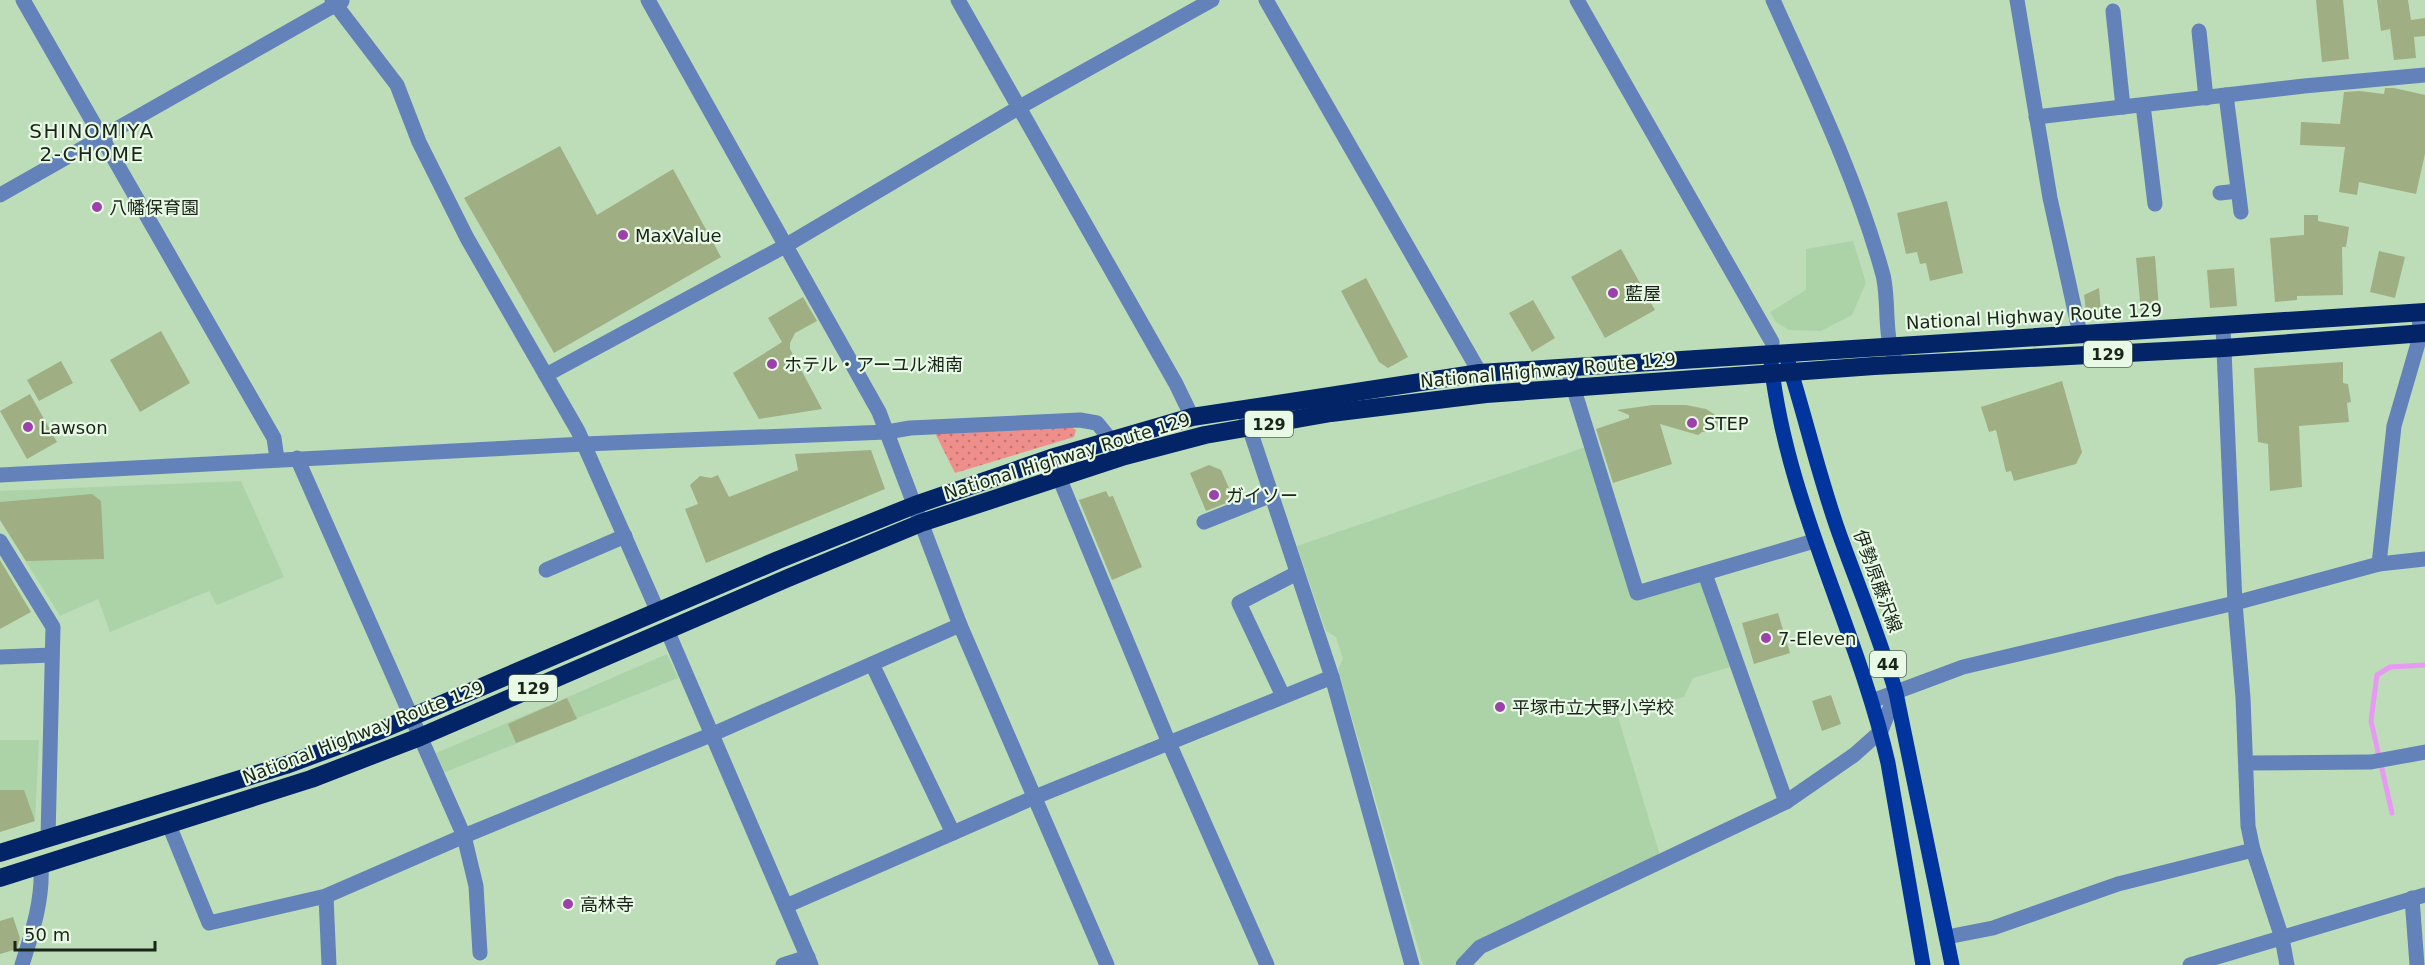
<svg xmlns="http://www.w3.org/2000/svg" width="2425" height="965" font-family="'DejaVu Sans','Noto Sans JP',sans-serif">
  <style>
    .built { fill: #acd2a8 }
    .grass { fill: url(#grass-dots) }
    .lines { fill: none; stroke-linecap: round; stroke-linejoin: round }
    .stream { stroke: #e899f3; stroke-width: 5 }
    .building { fill: #a0ae83 }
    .minor { stroke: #6382ba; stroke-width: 15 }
    .major { stroke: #01349d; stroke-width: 15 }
    .highway { stroke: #042468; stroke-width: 18 }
    .poi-dot { fill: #9c40aa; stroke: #e8f9e6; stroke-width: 2 }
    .labels { text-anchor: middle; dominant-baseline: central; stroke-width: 4.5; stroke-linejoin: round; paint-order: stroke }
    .shield { fill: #e8f9e6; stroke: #576556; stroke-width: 1.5 }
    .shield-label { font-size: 16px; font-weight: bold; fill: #192518 }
    .poi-label { font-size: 18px; fill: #192518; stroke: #e8f9e6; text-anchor: start }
    .street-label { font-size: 18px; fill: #192518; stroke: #e8f9e6 }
    .neighbourhood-label { font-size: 20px; letter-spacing: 1.5px; fill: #192518; stroke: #e8f9e6 }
  </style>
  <defs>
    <pattern id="grass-dots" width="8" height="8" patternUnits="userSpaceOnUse" patternTransform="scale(1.5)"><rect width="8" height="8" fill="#ee8f8c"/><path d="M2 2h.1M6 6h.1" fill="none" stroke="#c07571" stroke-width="1.8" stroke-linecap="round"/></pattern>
  </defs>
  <rect width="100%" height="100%" fill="#bcddb8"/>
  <!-- built -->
  <g class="built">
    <path d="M1853,241L1866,283L1852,315L1821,331L1789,330L1776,322L1770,312L1806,290V249Z"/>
    <path d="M1586,447L1633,598L1697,580L1702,583L1730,667L1693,678L1684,697L1618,717L1662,862L1472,945L1453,965H1423L1338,669L1343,659L1336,637L1326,631L1297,546Z"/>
    <path d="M241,481L284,577L217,605L209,591L110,632L98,599L60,616L0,520V491Z"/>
    <path d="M667,654L678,678L560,725L552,704Z"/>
    <path d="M547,706L555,728L443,773L436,753Z"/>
    <path d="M0,740H39L35,821L0,832Z"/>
  </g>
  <!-- grass -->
  <path class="grass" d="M1071,427L1076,430L1074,437L955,473L935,433Z"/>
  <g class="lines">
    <!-- stream -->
    <path class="stream" d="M2392,813L2371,721L2377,675L2390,667L2425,665"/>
  </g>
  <!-- building -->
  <g class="building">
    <path d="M2316,0H2343L2349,59L2322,62Z"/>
    <path d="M2377,0H2408L2411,20L2425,18V36L2414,37L2416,58L2394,60L2390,29L2381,31Z"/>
    <path d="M2385,88H2394L2425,95V154L2416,194L2359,182L2357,195L2339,192L2345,147L2300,145L2301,122L2340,124L2344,92L2360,91L2384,94Z"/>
    <path d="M560,146L597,215L673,169L721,257L554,353L464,198Z"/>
    <path d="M1947,201L1963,273L1930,281L1926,263L1920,264L1917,252L1906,254L1897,213Z"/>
    <path d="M2304,215H2318V221L2349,227L2346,247H2342L2343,295L2297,296V300L2275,302L2270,238L2304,235Z"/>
    <path d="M1621,249L1655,310L1605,338L1571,277Z"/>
    <path d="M2379,251L2405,257L2395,298L2370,292Z"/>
    <path d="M2155,256L2159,309L2141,311L2136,258Z"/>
    <path d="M2234,268L2237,306L2210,308L2207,270Z"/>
    <path d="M1366,278L1408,357L1388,368L1379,362L1341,291Z"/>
    <path d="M2099,288L2101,311H2086L2084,295Z"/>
    <path d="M803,297L817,321L795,333L790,343V349L822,409L759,419L733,373L782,342L768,318Z"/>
    <path d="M1533,300L1555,338L1532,352L1509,313Z"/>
    <path d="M161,331L190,383L140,412L110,360Z"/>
    <path d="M61,361L73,383L39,401L27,380Z"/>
    <path d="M2343,362V383L2348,384L2351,402L2347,403L2349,422L2299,426L2302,487L2270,491L2268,444L2258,442L2254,368Z"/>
    <path d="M2062,381L2082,452L2076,464L2014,481L2011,471L2006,472L1996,430L1989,432L1981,407Z"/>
    <path d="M30,394L57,442L27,459L0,411Z"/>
    <path d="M1653,405H1686L1706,409L1723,420L1713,432H1702L1698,435L1660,424L1672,464L1613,483L1596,429L1629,418V415L1617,410Z"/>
    <path d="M871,450L885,489L706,563L685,509L698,504L690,485L700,476L711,478L718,475L729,497L798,470L795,454Z"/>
    <path d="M1209,465L1221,470L1229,488H1226L1231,501L1206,511L1190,473Z"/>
    <path d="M1106,491L1109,497L1113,496L1142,567L1112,580L1079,500Z"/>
    <path d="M92,494L101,501L104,559L26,561L0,520V502Z"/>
    <path d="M0,560L31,612L0,629Z"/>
    <path d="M1778,613L1790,653L1754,664L1742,623Z"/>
    <path d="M1831,695L1841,724L1822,731L1812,701Z"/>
    <path d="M567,698L577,719L516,743L508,724Z"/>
    <path d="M0,790H24L35,821L0,832Z"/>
    <path d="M13,917L20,938L17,949L0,954V921Z"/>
  </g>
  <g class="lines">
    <!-- minor -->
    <g class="minor">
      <path d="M23,0L274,438L277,459"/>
      <path d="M332,0L397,85L419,142L467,238L578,431L658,612"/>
      <path d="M648,0L879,412L960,625L1107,965"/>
      <path d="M958,0L1176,384L1192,417"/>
      <path d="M1266,0L1480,373"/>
      <path d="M1577,0L1772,342"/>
      <path d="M1773,0C1813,89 1857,180 1883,275C1889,298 1884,338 1894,355"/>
      <path d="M2017,0L2050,198L2080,334"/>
      <path d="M2113,11L2123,107"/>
      <path d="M2199,31L2206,98"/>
      <path d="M2226,95L2241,212"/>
      <path d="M2143,105L2155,204"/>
      <path d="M2036,117L2304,86L2425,75"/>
      <path d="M2220,193L2238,191"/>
      <path d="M0,195L342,1"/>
      <path d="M2223,327L2235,603L2243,698L2248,826L2253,850L2282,938L2287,965"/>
      <path d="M1567,367L1637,593L1814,541"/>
      <path d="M546,375L785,246L1018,108L1212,0"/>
      <path d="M1246,418L1332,677L1412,965"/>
      <path d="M297,458L464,836L476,886L480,953"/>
      <path d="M1051,458L1169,743L1267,965"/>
      <path d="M0,475L584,444L887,432L910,428L1080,420L1097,423L1111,440"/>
      <path d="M1204,522L1272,495"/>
      <path d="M0,541L53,627L48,838"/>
      <path d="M2379,564L2394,426L2421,333L2418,313"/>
      <path d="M546,570L625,536"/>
      <path d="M1705,574L1786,802"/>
      <path d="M667,630L811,965"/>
      <path d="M0,657L52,655"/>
      <path d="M872,664L953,833"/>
      <path d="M1283,696L1239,603L1297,573"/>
      <path d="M1872,701L1963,667L2235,603L2379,564L2425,559"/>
      <path d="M2247,763L2371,762L2425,752"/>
      <path d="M169,825L209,923L326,896L464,836L713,734L960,625"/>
      <path d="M326,896L329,965"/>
      <path d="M2412,898L2417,965"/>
      <path d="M786,906L1035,797L1332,677"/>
      <path d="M1947,937L1993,928L2118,884L2253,850"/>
      <path d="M22,965C32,933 43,900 41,866"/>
      <path d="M783,965L808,957"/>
      <path d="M1463,965L1480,947L1786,802L1854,755L1881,731L1896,693"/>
      <path d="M2190,965L2425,895"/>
    </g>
    <!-- major -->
    <g class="major">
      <path d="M1771,362C1786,502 1857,627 1888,763L1923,965"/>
      <path d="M1788,362C1806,419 1819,477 1839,533C1858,586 1880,638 1896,693L1952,965"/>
    </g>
    <!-- highway -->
    <g class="highway">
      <path d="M0,853L286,765L381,730L778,560L915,505L1051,458L1192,417L1480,373L2425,312"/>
      <path d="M0,878L311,779L420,737L788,578L921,523L1125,456L1205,435L1331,413L1486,394L1874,366L2224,348L2425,333"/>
    </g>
  </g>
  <!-- markers -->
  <g class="poi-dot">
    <circle cx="97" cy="207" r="6"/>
    <circle cx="623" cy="235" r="6"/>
    <circle cx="1613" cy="293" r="6"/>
    <circle cx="772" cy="364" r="6"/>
    <circle cx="1692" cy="423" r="6"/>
    <circle cx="28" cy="427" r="6"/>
    <circle cx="1214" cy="495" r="6"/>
    <circle cx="1766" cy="638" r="6"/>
    <circle cx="1500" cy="707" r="6"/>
    <circle cx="568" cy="904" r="6"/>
  </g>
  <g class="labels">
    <!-- shield labels -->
    <g class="shield">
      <rect x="2084" y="341" width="48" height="26" rx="4.5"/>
      <rect x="1245" y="411" width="48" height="26" rx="4.5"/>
      <rect x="1870" y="651" width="36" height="26" rx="4.5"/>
      <rect x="509" y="675" width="48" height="26" rx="4.5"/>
    </g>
    <g class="shield-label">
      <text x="2108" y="354">129</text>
      <text x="1269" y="424">129</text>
      <text x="1888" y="664">44</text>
      <text x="533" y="688">129</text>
    </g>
    <!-- poi labels -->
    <g class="poi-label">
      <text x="109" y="207">八幡保育園</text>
      <text x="635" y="235">MaxValue</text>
      <text x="1625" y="293">藍屋</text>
      <text x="784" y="364">ホテル・アーユル湘南</text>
      <text x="1704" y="423">STEP</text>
      <text x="40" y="427">Lawson</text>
      <text x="1226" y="495">ガイソー</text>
      <text x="1778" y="638">7-Eleven</text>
      <text x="1512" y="707">平塚市立大野小学校</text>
      <text x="580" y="904">高林寺</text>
    </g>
    <!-- street labels -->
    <g class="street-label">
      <text transform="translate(2034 316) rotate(-3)">National Highway Route 129</text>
      <text transform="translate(1548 370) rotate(-5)">National Highway Route 129</text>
      <text transform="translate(1067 456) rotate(-17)">National Highway Route 129</text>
      <text transform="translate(1878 581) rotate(70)">伊勢原藤沢線</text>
      <text transform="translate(363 732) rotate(-21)">National Highway Route 129</text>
    </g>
    <!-- neighbourhood labels -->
    <g class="neighbourhood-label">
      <text x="92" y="131">SHINOMIYA<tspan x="92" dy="23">2-CHOME</tspan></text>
    </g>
  </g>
  <!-- scale -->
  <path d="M15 941v9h140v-9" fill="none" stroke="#192518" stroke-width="3"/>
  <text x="24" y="941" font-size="18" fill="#192518" stroke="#e8f9e6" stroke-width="4.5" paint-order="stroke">50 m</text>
</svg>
